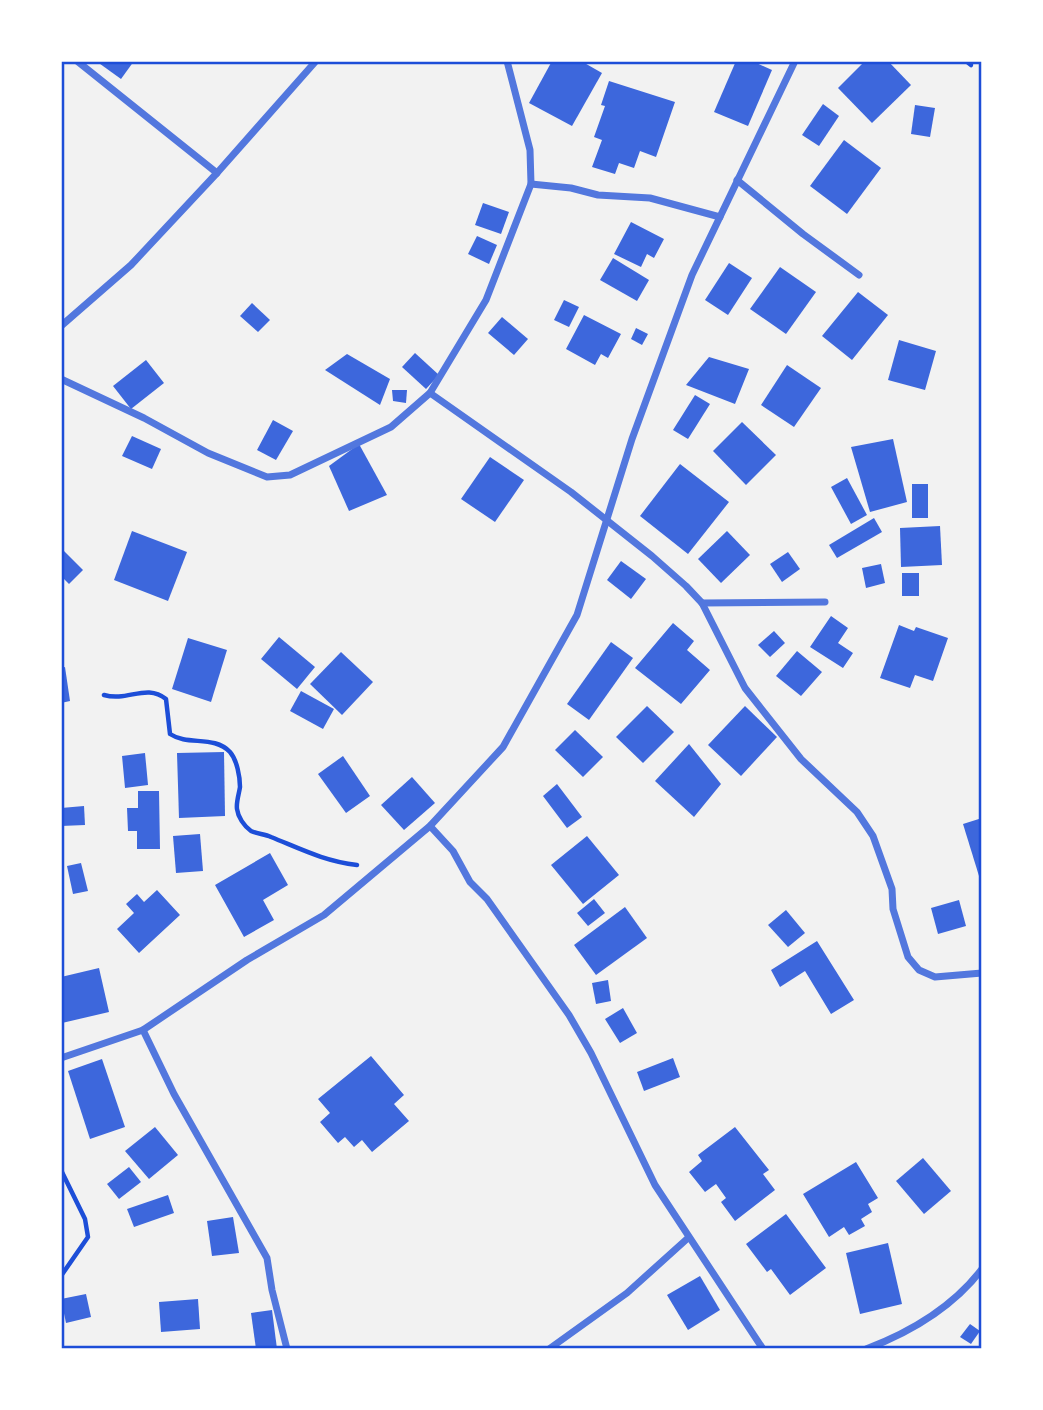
<svg xmlns="http://www.w3.org/2000/svg" width="1043" height="1410" font-family="'Fira Sans Condensed',sans-serif">
  <style>
    .building { fill: #3d67dc }
    .lines { fill: none; stroke-linecap: round; stroke-linejoin: round }
    .path { stroke: #1d4ed8; stroke-width: 4.5 }
    .minor { stroke: #5277de; stroke-width: 7 }
    .neatline { fill: none; stroke: #1d4ed8; stroke-width: 2.5 }
  </style>
  <rect width="100%" height="100%" fill="#f2f2f2"/>
  <!-- building -->
  <g class="building">
    <path d="M96,61H134L121,79Z"/>
    <path d="M552,61H581L602,73L572,126L529,103Z"/>
    <path d="M736,61H752L772,70L748,126L714,112Z"/>
    <path d="M865,61H888L911,85L872,123L838,88Z"/>
    <path d="M609,81L675,102L656,157L640,151L634,168L619,163L615,174L592,167L602,140L594,137L605,106L601,105Z"/>
    <path d="M823,104L839,116L819,146L802,135Z"/>
    <path d="M915,105L935,108L930,137L911,134Z"/>
    <path d="M844,140L881,168L847,214L810,186Z"/>
    <path d="M483,203L509,212L501,234L475,225Z"/>
    <path d="M631,222L664,239L654,258L647,254L641,267L614,254Z"/>
    <path d="M477,236L497,245L489,264L468,254Z"/>
    <path d="M613,258L649,280L637,301L600,280Z"/>
    <path d="M729,263L752,278L728,315L705,300Z"/>
    <path d="M780,267L816,292L786,334L750,309Z"/>
    <path d="M858,292L888,315L852,360L822,336Z"/>
    <path d="M564,300L579,307L569,327L554,320Z"/>
    <path d="M252,303L270,320L258,332L240,316Z"/>
    <path d="M584,315L621,334L608,358L601,354L595,365L566,349Z"/>
    <path d="M502,317L528,339L514,355L488,333Z"/>
    <path d="M636,328L648,334L642,345L631,339Z"/>
    <path d="M899,340L936,351L925,390L888,380Z"/>
    <path d="M415,353L439,375L426,389L402,367Z"/>
    <path d="M347,354L390,379L380,405L325,370Z"/>
    <path d="M709,357L749,369L735,404L686,385Z"/>
    <path d="M146,360L164,383L131,409L113,386Z"/>
    <path d="M787,365L821,388L794,427L761,405Z"/>
    <path d="M392,390H407L406,403L393,401Z"/>
    <path d="M695,395L710,404L688,439L673,430Z"/>
    <path d="M273,420L293,431L276,460L257,450Z"/>
    <path d="M742,422L776,455L746,485L713,451Z"/>
    <path d="M132,436L161,449L152,469L122,456Z"/>
    <path d="M893,439L907,502L870,512L851,447Z"/>
    <path d="M359,444L387,495L349,511L329,466Z"/>
    <path d="M490,457L524,480L495,522L461,499Z"/>
    <path d="M680,464L729,502L688,554L640,516Z"/>
    <path d="M847,478L867,515L851,524L831,487Z"/>
    <rect x="912" y="484" width="16" height="34"/>
    <path d="M874,518L882,532L837,558L829,545Z"/>
    <path d="M940,526L942,565L901,567L900,528Z"/>
    <path d="M132,531L187,552L168,601L114,580Z"/>
    <path d="M727,531L750,555L721,583L698,559Z"/>
    <path d="M64,551L83,570L69,584L61,576V554Z"/>
    <path d="M788,552L800,569L782,582L770,564Z"/>
    <path d="M621,561L646,579L631,599L607,580Z"/>
    <path d="M881,564L885,583L866,588L862,568Z"/>
    <rect x="902" y="573" width="17" height="23"/>
    <path d="M831,616L848,628L838,643L853,653L843,668L810,647Z"/>
    <path d="M673,623L694,641L687,650L710,670L681,704L635,668Z"/>
    <path d="M899,625L914,631L916,627L948,638L933,681L915,675L910,688L880,678Z"/>
    <path d="M774,631L785,643L770,657L758,645Z"/>
    <path d="M279,637L315,667L297,689L261,659Z"/>
    <path d="M188,638L227,650L211,702L172,689Z"/>
    <path d="M611,642L633,658L589,720L567,704Z"/>
    <path d="M797,651L822,672L801,696L776,676Z"/>
    <path d="M341,652L373,682L342,715L310,684Z"/>
    <path d="M65,667L70,701L61,703V668Z"/>
    <path d="M301,691L334,709L323,729L290,711Z"/>
    <path d="M647,706L674,732L643,763L616,737Z"/>
    <path d="M745,706L777,737L741,776L708,745Z"/>
    <path d="M575,730L603,757L583,777L555,750Z"/>
    <path d="M689,744L721,784L694,817L655,781Z"/>
    <path d="M224,752L225,816L179,818L177,753Z"/>
    <path d="M145,753L148,785L125,788L122,756Z"/>
    <path d="M343,756L370,796L346,813L318,774Z"/>
    <path d="M412,777L435,803L404,830L381,805Z"/>
    <path d="M557,784L582,817L567,828L543,796Z"/>
    <path d="M138,791H159L160,849H137V831H128L127,808H138Z"/>
    <path d="M84,806L85,825L61,826V808Z"/>
    <path d="M982,818V875L979,876L963,824Z"/>
    <path d="M200,834L203,871L176,873L173,836Z"/>
    <path d="M587,836L619,875L583,904L551,865Z"/>
    <path d="M270,853L288,885L263,900L274,920L244,937L215,885Z"/>
    <path d="M81,863L88,891L73,894L67,866Z"/>
    <path d="M157,890L180,915L139,953L117,929L134,913L126,904L137,894L144,902Z"/>
    <path d="M594,899L605,913L588,926L577,913Z"/>
    <path d="M959,900L966,926L938,934L931,908Z"/>
    <path d="M625,907L647,938L596,975L574,945Z"/>
    <path d="M786,910L805,933L788,947L768,925Z"/>
    <path d="M817,941L854,1000L831,1014L805,971L780,987L771,970Z"/>
    <path d="M99,968L109,1012L62,1023L61,977Z"/>
    <path d="M608,980L611,1001L596,1004L592,983Z"/>
    <path d="M623,1008L637,1033L620,1043L605,1019Z"/>
    <path d="M371,1056L404,1095L394,1104L409,1121L372,1152L362,1140L354,1147L345,1137L338,1143L320,1122L330,1113L318,1099Z"/>
    <path d="M673,1058L680,1077L644,1091L637,1072Z"/>
    <path d="M102,1059L125,1127L90,1139L68,1071Z"/>
    <path d="M155,1127L178,1155L149,1179L125,1151Z"/>
    <path d="M735,1127L769,1170L763,1174L775,1190L735,1221L721,1202L726,1198L716,1184L705,1192L689,1172L702,1161L698,1155Z"/>
    <path d="M923,1158L951,1191L924,1214L896,1181Z"/>
    <path d="M856,1162L878,1198L868,1204L872,1212L861,1219L865,1226L849,1235L844,1227L829,1237L803,1194Z"/>
    <path d="M129,1167L141,1182L119,1199L107,1184Z"/>
    <path d="M168,1195L174,1213L134,1227L127,1209Z"/>
    <path d="M786,1214L826,1268L790,1295L771,1269L767,1272L746,1244Z"/>
    <path d="M233,1217L239,1253L212,1256L207,1221Z"/>
    <path d="M888,1243L902,1304L860,1314L846,1253Z"/>
    <path d="M700,1276L720,1310L688,1330L667,1295Z"/>
    <path d="M86,1294L91,1317L66,1323L61,1299Z"/>
    <path d="M198,1299L200,1329L161,1332L159,1302Z"/>
    <path d="M272,1310L277,1349H256L251,1313Z"/>
    <path d="M970,1324L980,1331L971,1344L960,1337Z"/>
  </g>
  <g class="lines">
    <!-- path -->
    <g class="path">
      <path d="M966,61L971,65"/>
      <path d="M104,695C128,702 146,683 166,699L170,734C188,746 214,735 230,752C237,760 240,777 240,787C239,794 236,802 237,809C238,817 244,826 251,831C257,834 265,834 271,837C301,849 324,861 357,865"/>
      <path d="M61,1170L85,1219L88,1237L61,1276"/>
    </g>
    <!-- minor -->
    <g class="minor">
      <path d="M77,61L217,173"/>
      <path d="M737,180L803,234L859,275"/>
      <path d="M531,184L571,188L598,195L650,198L720,217"/>
      <path d="M61,326L131,265L217,173L316,61"/>
      <path d="M61,379L144,418L208,453L267,477L290,475L391,427L430,393L486,300L531,184L530,150L507,61"/>
      <path d="M430,393L571,492L652,556L686,586L702,603L745,688L801,759L857,812L873,836L892,889L893,909L908,957L919,970L935,977L982,973"/>
      <path d="M702,603L825,602"/>
      <path d="M430,826L453,851L470,882L487,899L569,1015L591,1053L655,1185L763,1349"/>
      <path d="M143,1030L174,1094L267,1258L272,1290L287,1349"/>
      <path d="M61,1058L143,1030L247,960L324,915L430,826L503,747L577,615L632,439L692,275L795,61"/>
      <path d="M549,1349L627,1293L688,1238"/>
      <path d="M866,1349C911,1332 952,1308 982,1269"/>
    </g>
  </g>
  <!-- border -->
  <rect width="1043" height="1410" fill="none" stroke="#ffffff" stroke-width="126"/>
  <rect x="63" y="63" width="917" height="1284" class="neatline"/>
</svg>
